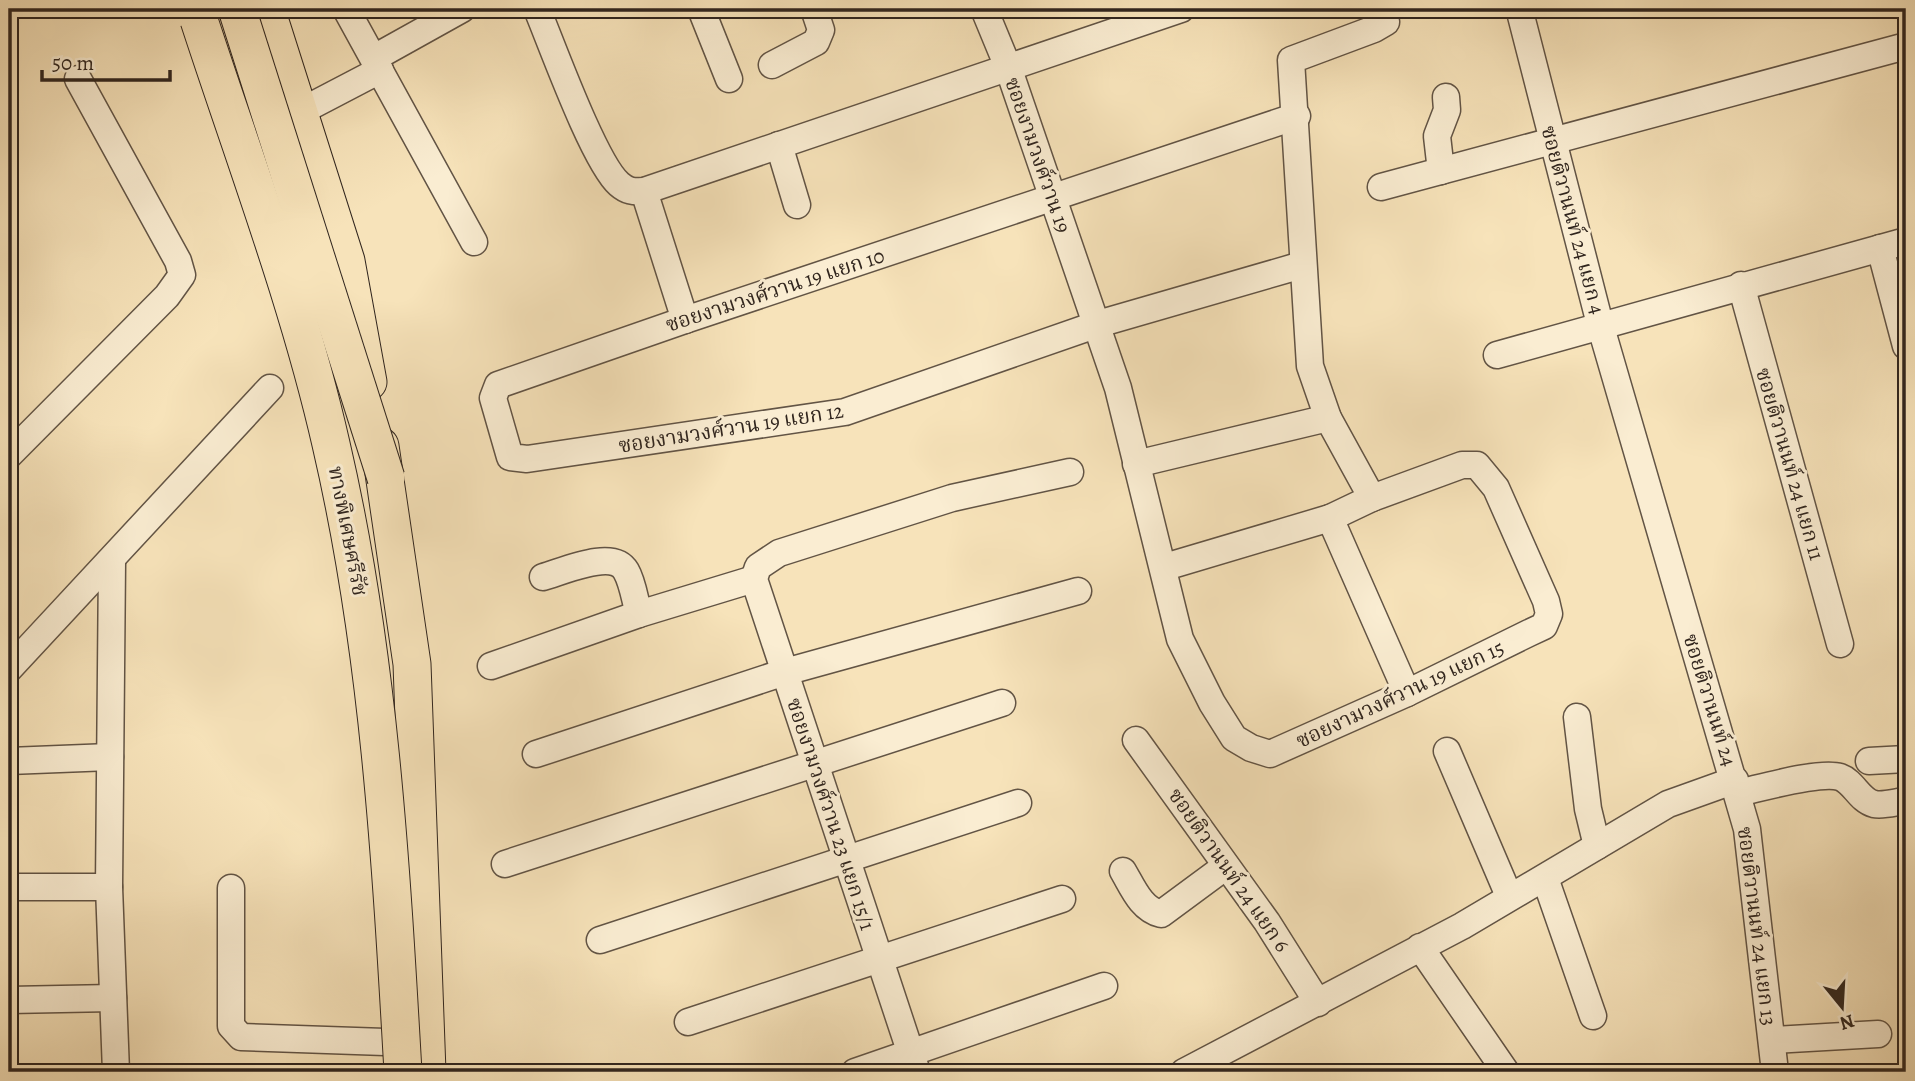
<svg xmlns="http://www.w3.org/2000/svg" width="1915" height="1081" font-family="Alegreya,'Noto Serif Thai',serif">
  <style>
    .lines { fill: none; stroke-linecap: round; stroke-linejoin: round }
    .minor-casing { stroke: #625445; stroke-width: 29 }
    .highway-casing { stroke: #30251e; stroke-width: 39 }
    .minor { stroke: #faedd2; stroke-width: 26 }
    .highway { stroke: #f7e3ba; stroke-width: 37 }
    .highway-bridge-casing { stroke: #30251e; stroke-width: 39; stroke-linecap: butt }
    .highway-bridge { stroke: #f7e3ba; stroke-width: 37 }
    .labels { text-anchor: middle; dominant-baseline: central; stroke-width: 6; stroke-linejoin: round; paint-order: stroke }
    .street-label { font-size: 21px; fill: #30251e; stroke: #faedd2 }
  </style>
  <rect width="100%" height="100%" fill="#f7e3ba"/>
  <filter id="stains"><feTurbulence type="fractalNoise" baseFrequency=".00286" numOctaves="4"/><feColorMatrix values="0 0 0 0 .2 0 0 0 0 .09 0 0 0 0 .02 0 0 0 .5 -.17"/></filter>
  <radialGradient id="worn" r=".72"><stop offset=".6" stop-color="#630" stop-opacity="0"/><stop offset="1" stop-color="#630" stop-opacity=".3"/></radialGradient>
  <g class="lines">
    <!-- minor casing -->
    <g class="minor-casing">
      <g id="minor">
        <path d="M346,9L474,242"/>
        <path d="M537,9C552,45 594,162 619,184C627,191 633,192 644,191L1181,9"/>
        <path d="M701,9L729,79"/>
        <path d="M984,9L1008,67L1118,388L1180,639L1212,703L1234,738L1251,748L1270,754L1407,693L1529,633L1544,626L1549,614L1546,601L1496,488L1477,465H1462L1372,498L1330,518L1165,567"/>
        <path d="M1520,12L1600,324L1747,829L1775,1072"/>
        <path d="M374,58L462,9"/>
        <path d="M772,65L816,42L821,30L814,9"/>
        <path d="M313,105L380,70"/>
        <path d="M1297,116L685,320L498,385L493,398L510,457L527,459L845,412L1098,324L1302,265"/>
        <path d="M779,145L797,205"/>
        <path d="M1441,171L1437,136L1447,110L1446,97"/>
        <path d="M1381,187L1906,46"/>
        <path d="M644,191L685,320"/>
        <path d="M1880,248L1906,346"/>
        <path d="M1741,285L1840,644"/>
        <path d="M1497,355L1906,241"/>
        <path d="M9,455L167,296L182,275L178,261L78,79"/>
        <path d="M1136,464L1328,418"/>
        <path d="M1372,498L1328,418L1310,366L1291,60L1374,29L1386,22L1383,9"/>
        <path d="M1330,518L1407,693"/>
        <path d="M112,562L109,887L116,1072"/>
        <path d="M543,577C562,572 613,548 626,571C633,583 635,601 639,614"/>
        <path d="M491,666L639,614L754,579"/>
        <path d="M9,669L270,388"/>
        <path d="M1577,717L1588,809L1597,846"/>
        <path d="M1136,740L1267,922L1318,1003"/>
        <path d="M1447,751L1509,896"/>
        <path d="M536,754L785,672L1078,591"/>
        <path d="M9,761L110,757"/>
        <path d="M1869,761L1906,759"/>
        <path d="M1738,793C1761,788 1819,771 1840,777C1854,782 1859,800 1874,804C1883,806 1896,802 1906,801"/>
        <path d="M505,864L1002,703"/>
        <path d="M1123,871C1133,888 1141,909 1161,914L1226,866"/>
        <path d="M1545,878L1593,1016"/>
        <path d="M9,887H109"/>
        <path d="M231,888V1026L241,1037L385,1042"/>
        <path d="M600,940L1018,803"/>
        <path d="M1420,947L1506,1072"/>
        <path d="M9,1000L113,998"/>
        <path d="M688,1022L1062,899"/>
        <path d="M1772,1040L1878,1034"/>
        <path d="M855,1072L1104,986"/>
        <path d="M917,1072L754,579L758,567L779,553L952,498L1070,472"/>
        <path d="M1184,1072L1462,926L1668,804L1735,780"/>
      </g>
    </g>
    <!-- highway casing -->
    <g class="highway-casing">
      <g id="highway">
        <path d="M266,9L346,261L368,382"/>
        <path d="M380,446L412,664L427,1072"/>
      </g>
    </g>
    <!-- minor -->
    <use href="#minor" class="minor"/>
    <!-- highway -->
    <use href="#highway" class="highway"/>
    <!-- highway-bridge casing -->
    <g class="highway-bridge-casing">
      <g id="highway-bridge">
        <path d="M237,9L386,478"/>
        <path d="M199,20C244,158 299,303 331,444C379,650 391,861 403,1072"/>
      </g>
    </g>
    <!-- highway-bridge -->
    <use href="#highway-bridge" class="highway-bridge"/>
  </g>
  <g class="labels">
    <!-- street labels -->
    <g class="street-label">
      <text transform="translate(1038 155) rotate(71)">ซอยงามวงศ์วาน 19</text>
      <text transform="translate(1573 220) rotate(75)">ซอยติวานนท์ 24 แยก 4</text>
      <text transform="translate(775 290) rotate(-18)">ซอยงามวงศ์วาน 19 แยก 10</text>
      <text transform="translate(731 428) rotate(-9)">ซอยงามวงศ์วาน 19 แยก 12</text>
      <text transform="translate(1790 464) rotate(74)">ซอยติวานนท์ 24 แยก 11</text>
      <text transform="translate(348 531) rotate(79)">ทางพิเศษศรีรัช</text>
      <text transform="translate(1400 694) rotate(-25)">ซอยงามวงศ์วาน 19 แยก 15</text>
      <text transform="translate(1710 700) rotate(73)">ซอยติวานนท์ 24</text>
      <text transform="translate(831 814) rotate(72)">ซอยงามวงศ์วาน 23 แยก 15/1</text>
      <text transform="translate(1229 870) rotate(55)">ซอยติวานนท์ 24 แยก 6</text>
      <text transform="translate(1757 926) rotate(83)">ซอยติวานนท์ 24 แยก 13</text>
    </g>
  </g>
  <!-- margin -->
  <rect width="1915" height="1081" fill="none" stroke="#f7e3ba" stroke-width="35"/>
  <rect x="10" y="10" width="1894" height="1060" fill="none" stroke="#30251e" stroke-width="3.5"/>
  <rect x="18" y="18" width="1880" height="1046" fill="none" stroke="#30251e" stroke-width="2"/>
  <!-- north arrow -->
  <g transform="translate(1842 1007) rotate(162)" stroke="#faedd2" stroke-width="5" paint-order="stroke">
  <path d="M0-5L12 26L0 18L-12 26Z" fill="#30251e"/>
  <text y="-10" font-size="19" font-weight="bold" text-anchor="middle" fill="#30251e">N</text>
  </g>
  <!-- scale -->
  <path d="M42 70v10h128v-10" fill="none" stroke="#30251e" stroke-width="3.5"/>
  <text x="52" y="70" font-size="21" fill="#30251e" stroke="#faedd2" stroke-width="5" paint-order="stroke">50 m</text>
  <rect width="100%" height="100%" filter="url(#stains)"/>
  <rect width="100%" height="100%" fill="url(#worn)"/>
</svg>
